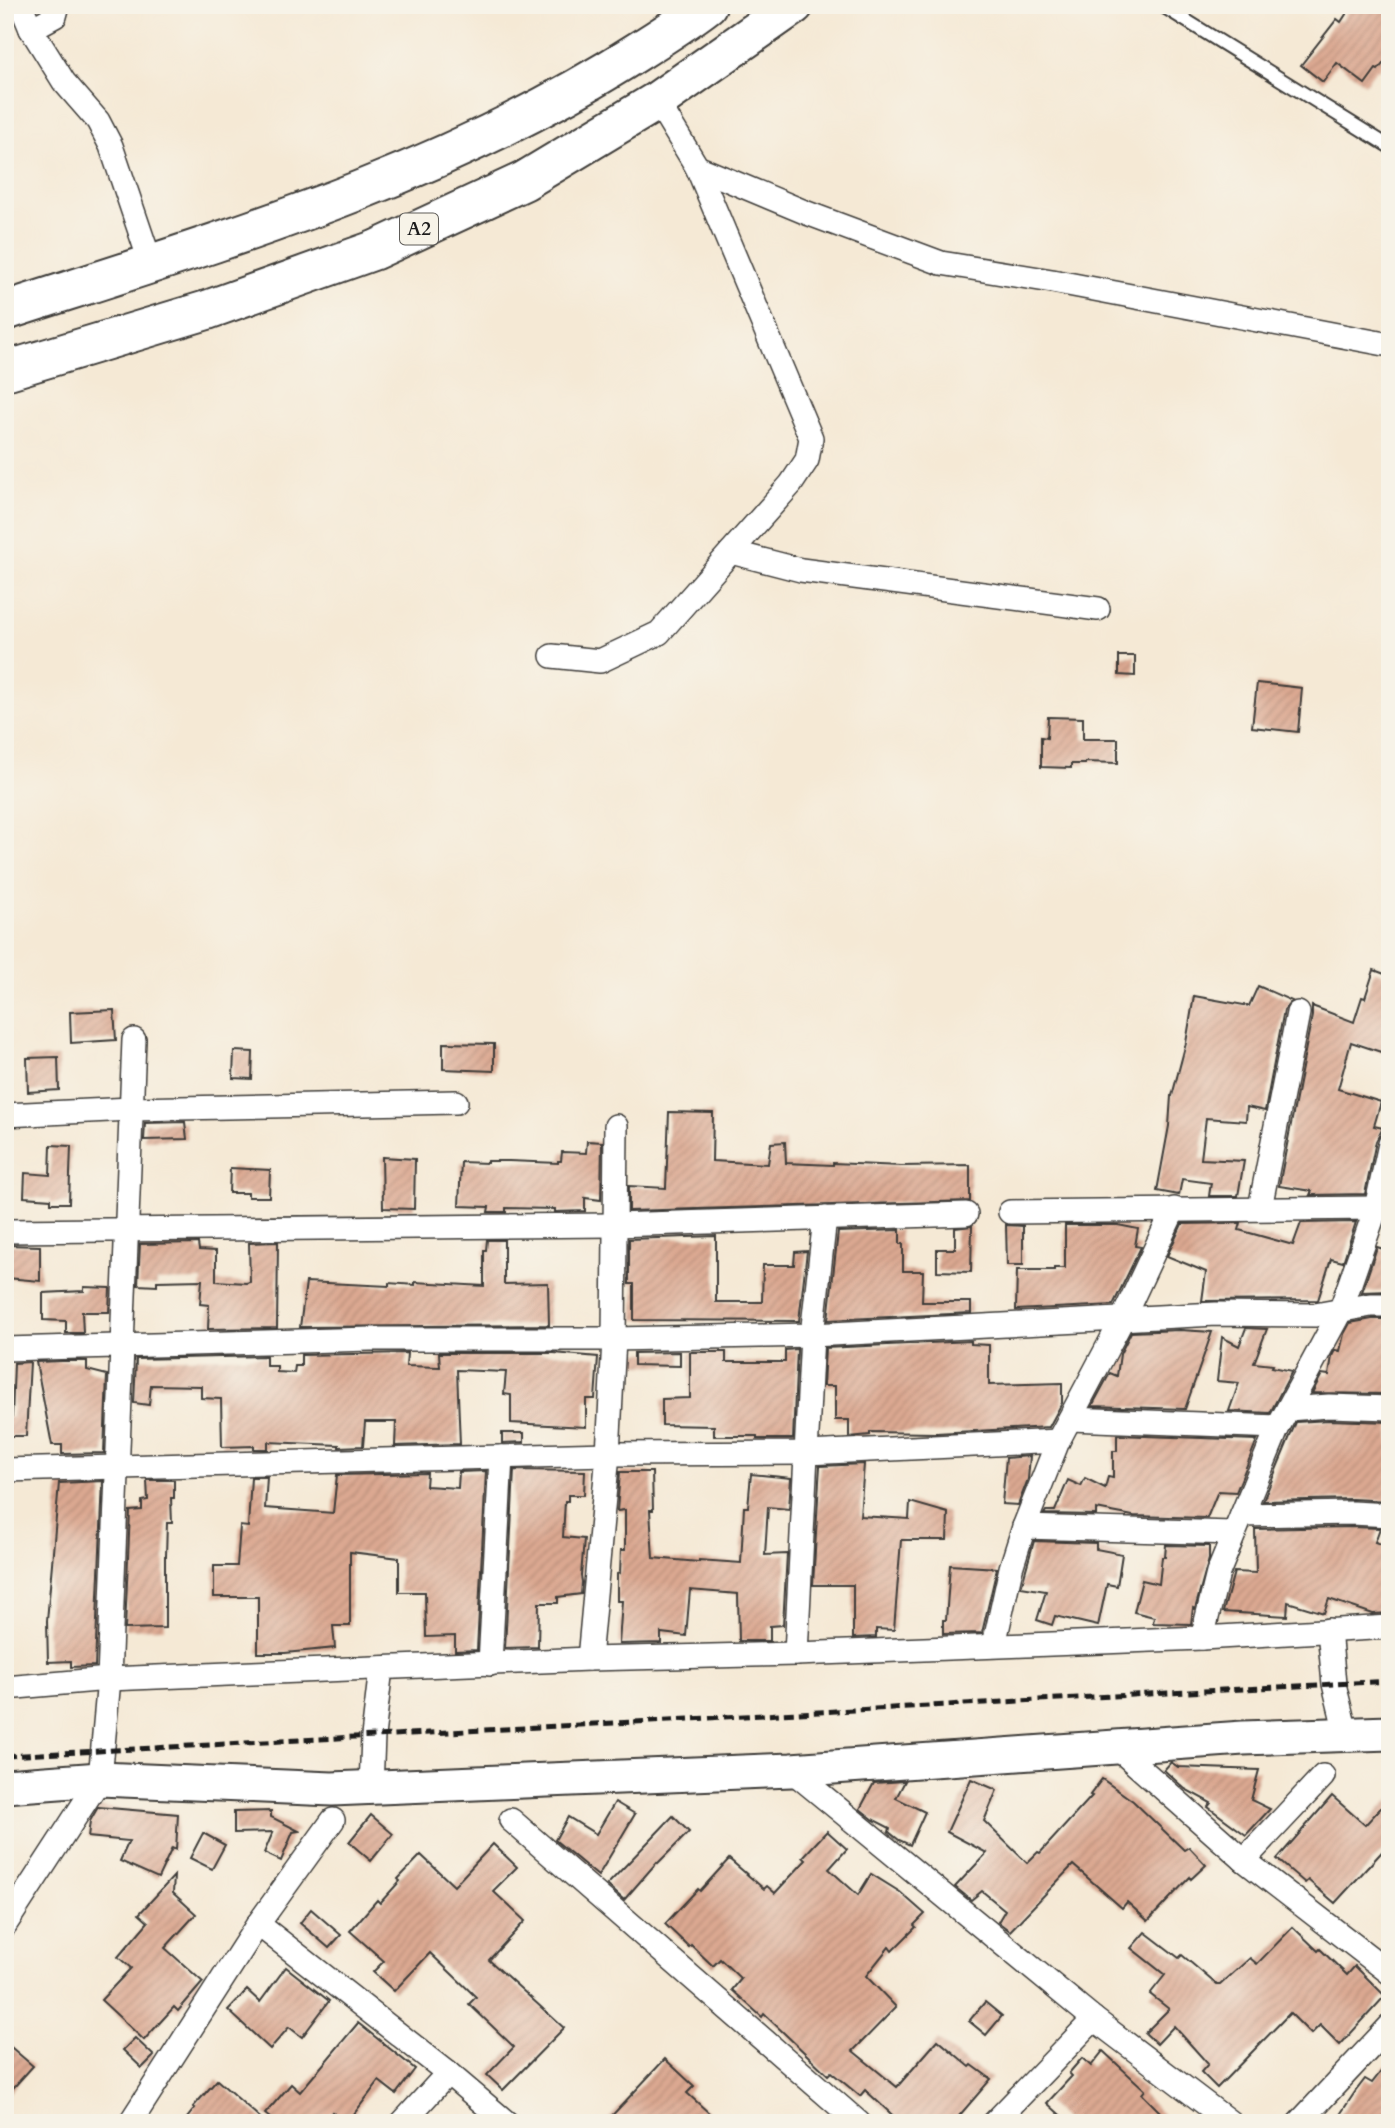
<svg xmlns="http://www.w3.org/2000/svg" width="1395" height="2128" font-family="Cardo,serif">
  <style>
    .building { fill: url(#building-hatch) }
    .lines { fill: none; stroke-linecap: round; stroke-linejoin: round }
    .service-casing { stroke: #3d3b38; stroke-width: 16 }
    .minor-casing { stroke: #3d3b38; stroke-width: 26 }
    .secondary-casing { stroke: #3d3b38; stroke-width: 37 }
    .trunk-casing { stroke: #3d3b38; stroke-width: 42 }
    .service { stroke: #fff; stroke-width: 12 }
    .minor { stroke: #fff; stroke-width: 23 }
    .secondary { stroke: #fff; stroke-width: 33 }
    .trunk { stroke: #fff; stroke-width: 38 }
    .rail { stroke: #1c1c1c; stroke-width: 5; stroke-dasharray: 10 5; stroke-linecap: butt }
    .labels { text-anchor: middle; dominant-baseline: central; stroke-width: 7; stroke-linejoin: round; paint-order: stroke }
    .shield { fill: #f7f3e8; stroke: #5e5c59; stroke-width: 2 }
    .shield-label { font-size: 19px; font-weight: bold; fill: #1c1c1c }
  </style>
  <defs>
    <pattern id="building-hatch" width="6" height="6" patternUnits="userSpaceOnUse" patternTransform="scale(1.75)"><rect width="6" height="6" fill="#dba891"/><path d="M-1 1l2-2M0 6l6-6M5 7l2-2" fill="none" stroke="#bb907c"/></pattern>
  </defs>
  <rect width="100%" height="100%" fill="#f7f3e8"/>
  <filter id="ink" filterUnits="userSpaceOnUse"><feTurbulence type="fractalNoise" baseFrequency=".0143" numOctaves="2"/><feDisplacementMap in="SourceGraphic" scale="14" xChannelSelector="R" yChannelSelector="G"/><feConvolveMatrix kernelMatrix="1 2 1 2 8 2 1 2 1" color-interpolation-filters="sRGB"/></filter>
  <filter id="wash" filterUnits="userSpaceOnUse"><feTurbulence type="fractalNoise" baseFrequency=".00686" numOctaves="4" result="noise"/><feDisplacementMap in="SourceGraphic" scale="28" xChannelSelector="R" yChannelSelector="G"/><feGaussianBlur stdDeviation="1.57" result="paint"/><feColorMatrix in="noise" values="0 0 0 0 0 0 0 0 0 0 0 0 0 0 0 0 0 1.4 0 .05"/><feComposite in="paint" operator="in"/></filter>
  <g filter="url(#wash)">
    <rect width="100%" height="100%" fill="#f5e9d5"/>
    <g id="blocks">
      <!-- building -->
      <g class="building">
        <path d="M1352,5H1390V55L1378,70L1376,69L1365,84L1337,63L1323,82L1301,65L1337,19L1341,22Z"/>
        <path d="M1119,656H1135V676L1119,675Z"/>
        <path d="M1257,683L1302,688L1298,732L1252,727Z"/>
        <path d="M1048,717L1083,718V739H1118V763L1085,762V764H1071V768L1041,767V737L1047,738Z"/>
        <path d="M1374,970L1390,976V1055L1351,1042L1338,1089L1381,1102L1374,1126L1383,1128L1376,1141L1365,1194L1310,1195L1312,1191L1279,1186L1312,1016V1006L1354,1022L1362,997L1365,998Z"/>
        <path d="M1258,986L1292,1001L1284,1010L1265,1111L1247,1107L1246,1121L1206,1118L1201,1159L1244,1161L1238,1196H1209L1211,1183L1182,1179L1179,1195L1157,1191L1169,1126L1171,1096H1172L1186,1043L1194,996L1249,1006Z"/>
        <path d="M114,1010L116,1040L71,1043L70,1012Z"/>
        <path d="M443,1043L494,1044V1071L443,1069Z"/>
        <path d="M234,1051L253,1052L252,1079L233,1078Z"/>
        <path d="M58,1057L59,1090L28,1092L27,1058Z"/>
        <path d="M669,1112L713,1113L712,1161L768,1164L771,1143L785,1142L786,1163L833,1165V1163L901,1166L970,1165V1201L629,1211V1186L666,1188Z"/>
        <path d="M185,1122L187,1139L144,1140L145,1123Z"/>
        <path d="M587,1141L602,1142L601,1200L585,1198V1211L555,1212V1209L506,1208V1212H488L489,1207L459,1206L461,1162L487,1163V1161H509L558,1163V1161H561L562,1152L586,1153Z"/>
        <path d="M51,1145L71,1146L69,1203H51V1199L24,1197L25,1173L50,1175Z"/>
        <path d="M382,1157L415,1159L414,1209L383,1208Z"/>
        <path d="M230,1168L270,1170L269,1197H248V1193H229Z"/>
        <path d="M1356,1222L1343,1262L1331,1259L1318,1300L1202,1301L1206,1272L1167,1256L1182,1224L1241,1223L1239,1230L1293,1245L1301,1223Z"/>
        <path d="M1006,1225L1023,1226V1265H1007Z"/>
        <path d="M1065,1225H1118L1138,1229L1135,1246L1141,1247L1113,1305L1016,1310L1017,1270H1054V1268H1065Z"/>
        <path d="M972,1226L971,1272L937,1271V1249H955V1228Z"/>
        <path d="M900,1230V1244H903V1271H923L922,1302H971V1313L828,1320L838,1232Z"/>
        <path d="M716,1236V1302H762L763,1265H794L795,1252L807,1251L799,1321L634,1320V1284H629V1239Z"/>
        <path d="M487,1240H504V1284L548,1283L549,1325L300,1327L306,1282L389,1286V1283L415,1285V1282L484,1286V1250H486Z"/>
        <path d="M278,1242L277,1328L208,1329L209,1305L200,1304L202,1280L157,1281V1286L138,1285L140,1244L198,1243L199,1250L216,1251V1281L246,1283L250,1282L249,1243Z"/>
        <path d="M6,1245L40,1246V1281L7,1278Z"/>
        <path d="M1377,1247L1390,1251V1291L1362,1292Z"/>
        <path d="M84,1287L110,1288L109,1312H82L83,1333H66V1321L43,1320V1293L84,1291Z"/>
        <path d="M1372,1319H1390V1394L1312,1393L1322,1374L1329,1375L1332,1356L1335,1350L1340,1351L1344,1334L1350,1323Z"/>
        <path d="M1246,1328L1267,1329L1254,1363L1273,1365L1272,1367L1292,1371L1270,1413L1229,1411L1239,1383L1217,1381L1222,1337L1239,1346Z"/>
        <path d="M1180,1330L1212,1332L1185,1409L1092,1406L1110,1373L1117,1376L1120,1354L1131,1332Z"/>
        <path d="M971,1341V1344L989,1345V1385L1062,1383V1403L1049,1427L936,1433L870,1432V1435L849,1437V1420H835V1386H823L825,1348Z"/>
        <path d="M797,1349L793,1439H757V1436H714V1426L662,1425V1399L690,1398V1352H726V1362H785V1350Z"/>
        <path d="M680,1352V1366L634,1365V1353Z"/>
        <path d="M407,1353L406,1366L440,1367L439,1353H554L598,1357L595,1399H586V1427L511,1423V1395L504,1394L506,1372L457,1370L460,1444L395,1446L396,1422H365L363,1446L339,1447V1445L268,1442V1449H254V1446L222,1447L221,1399L201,1398V1386L151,1385L149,1405L134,1403L136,1359L266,1356V1366H277V1372L294,1373L295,1366H301V1355Z"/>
        <path d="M62,1361H87V1370L107,1375L104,1453L62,1454V1445H52L36,1362Z"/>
        <path d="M30,1362L26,1436H5V1417H12L14,1363Z"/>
        <path d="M1329,1420L1390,1422L1389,1501L1352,1499L1263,1501L1296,1422Z"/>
        <path d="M502,1433H524V1442L502,1443Z"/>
        <path d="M1117,1435L1257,1440L1236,1492L1218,1491L1207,1518L1133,1516L1096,1509V1515L1044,1514L1046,1511H1055L1068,1480L1081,1486L1085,1478L1105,1488L1108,1477L1113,1478V1451H1117Z"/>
        <path d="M1030,1456L1028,1479L1018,1505L1002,1504L1006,1458Z"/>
        <path d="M864,1464L860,1516L909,1519L910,1502L948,1513L947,1540H901L894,1630L876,1629V1637L853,1638V1585H813L819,1481L820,1466Z"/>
        <path d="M514,1470L585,1471L584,1495H568V1501H565L563,1537L584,1539L581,1576L582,1582L581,1594L558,1597V1603H539L538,1647L505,1648Z"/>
        <path d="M486,1471L477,1650L455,1651V1636L426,1637L425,1592H399V1558L350,1552V1626H333L335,1648L285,1653H258V1597H214V1566H237L240,1526L248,1527L251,1477H267L265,1508L333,1513L337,1475L427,1473L426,1486L458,1488L459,1472Z"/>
        <path d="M620,1472H652L653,1510H650L653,1558L699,1562V1560L741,1563L744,1507H748L751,1474L791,1478L789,1509L768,1507L765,1555L787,1554L783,1625L770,1626V1641H739L738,1594L690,1590L686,1636L661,1633V1643L619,1644L622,1601H617V1574L620,1573L621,1550H625V1510L617,1511Z"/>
        <path d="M147,1480H174V1498H171L172,1523H167L166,1556H165V1628L125,1629L130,1511L142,1510V1501L148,1500Z"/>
        <path d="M103,1481L95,1666L71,1667V1661L48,1662L47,1621L59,1483Z"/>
        <path d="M1352,1527L1380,1528L1375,1542L1390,1547V1613L1373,1614L1329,1599L1324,1613L1288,1602L1287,1616L1223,1612L1234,1572L1256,1573L1255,1529Z"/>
        <path d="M1034,1541L1096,1543V1549L1122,1554L1117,1586L1107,1584L1098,1626L1055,1616L1052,1625L1037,1620L1046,1591L1021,1587Z"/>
        <path d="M1166,1545L1209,1546V1559L1195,1609L1193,1608L1191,1624L1153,1623L1154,1617L1134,1612L1142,1580L1159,1584L1162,1557H1165Z"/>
        <path d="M950,1565L997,1568L982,1633L943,1634V1620H946Z"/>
        <path d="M1171,1762L1178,1767L1259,1770L1251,1800L1270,1809L1246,1835L1208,1807L1211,1803L1185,1789L1164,1770Z"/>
        <path d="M971,1779L997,1790L984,1821L1027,1863L1038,1852L1040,1853L1092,1796L1090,1795L1102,1779L1133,1801L1184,1850L1189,1847L1206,1865L1191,1879L1190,1877L1148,1921L1127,1902L1122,1908L1073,1865L1010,1931L998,1922L1005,1910L982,1891L971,1900L955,1887L987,1853L947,1832Z"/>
        <path d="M905,1781L896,1798L925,1812L910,1845L899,1840L889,1832L890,1828L874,1820L860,1809L874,1783Z"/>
        <path d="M1332,1796L1365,1825L1390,1798V1843L1335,1903L1308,1880L1305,1883L1277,1859Z"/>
        <path d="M615,1802L635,1814L598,1876L555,1840L568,1817L596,1834Z"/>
        <path d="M98,1807L178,1814L176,1850L172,1848L158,1878L120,1861L129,1841L88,1837L90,1821Z"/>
        <path d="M271,1811V1817L299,1831L293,1832L281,1861L264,1853L273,1832L234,1833V1812Z"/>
        <path d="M371,1815L393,1834L371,1861L349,1842Z"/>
        <path d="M673,1816L689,1832L658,1863L657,1862L624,1900L607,1885Z"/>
        <path d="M827,1831L847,1849L829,1869L858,1895L871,1874L900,1892L925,1914L914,1925L916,1927L892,1951L889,1947L866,1976L896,2007L853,2051L897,2087L938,2040L970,2067L972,2065L991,2079L953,2123H901L865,2090L860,2096L831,2072L828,2075L764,2014L762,2017L732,1990L741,1979L720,1959L713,1966L691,1945L689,1947L665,1924L698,1889L700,1891L729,1859L764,1889L767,1886L775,1893L806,1860L803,1857Z"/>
        <path d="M203,1833L225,1845L212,1869L190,1858Z"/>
        <path d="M493,1844L517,1867L493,1891L525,1921L489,1960L564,2028L503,2090L487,2075L514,2047L469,2004L476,1997L430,1953L394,1991L373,1972L384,1961L350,1931L377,1900L380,1903L400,1881L398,1879L421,1855L454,1886Z"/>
        <path d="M174,1876L173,1893L196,1914L165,1948L203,1982L178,2011L174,2007L144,2040L101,2000L131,1968L118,1957L148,1922L139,1914Z"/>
        <path d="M311,1909L341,1935L329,1948L300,1923Z"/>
        <path d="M1293,1927L1318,1951L1320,1949L1347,1975L1355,1966L1385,1996L1340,2045L1320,2025L1311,2034L1290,2013L1217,2088L1201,2072L1208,2064L1174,2026L1157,2044L1145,2033L1169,2009L1150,1994L1165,1975L1131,1948L1145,1932L1179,1958L1182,1955L1217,1985H1220L1250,1958L1257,1964Z"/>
        <path d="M286,1967L329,2001L302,2037L289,2027L270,2049L228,2010L247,1990L260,2002Z"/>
        <path d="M985,2002L1002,2016L986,2035L969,2021Z"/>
        <path d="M358,2023L415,2069L396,2094L379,2081L347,2123L332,2112L324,2123H276L265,2114L291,2084L300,2092Z"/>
        <path d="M135,2038L154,2056L142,2068L123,2050Z"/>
        <path d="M5,2042L33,2066L5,2097Z"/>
        <path d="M1103,2051L1145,2090L1142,2094L1171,2123H1069L1047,2103L1072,2076L1069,2073L1082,2058L1091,2066Z"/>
        <path d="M665,2059L694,2086L687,2093L720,2123H605Z"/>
        <path d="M1390,2060V2123H1347L1339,2116L1355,2092L1365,2079L1372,2083Z"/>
        <path d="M217,2080L266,2123H183L195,2108L193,2107Z"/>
      </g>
    </g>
  </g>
  <g filter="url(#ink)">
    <use href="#blocks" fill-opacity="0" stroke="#3d3b38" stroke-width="2"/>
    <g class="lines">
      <!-- service casing -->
      <g class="service-casing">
        <path id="service" d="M1161,5L1390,147"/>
      </g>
      <!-- minor casing -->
      <g class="minor-casing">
        <g id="minor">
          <path d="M21,5L31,29L64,82L98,121L111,146L151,264"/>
          <path d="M31,29L55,16L58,5"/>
          <path d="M657,101L697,167L807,213L941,263L1052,281L1390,345"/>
          <path d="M731,552L801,570L1098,609"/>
          <path d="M552,656L600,661L659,633L791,484L807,460L811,438L697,167"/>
          <path d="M5,1115L131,1109L456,1102"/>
          <path d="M1260,1208L1298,1013"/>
          <path d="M1010,1212L1376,1208"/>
          <path d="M5,1231L614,1225L966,1214"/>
          <path d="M5,1349L371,1339H614L812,1335L1216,1314L1315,1315L1371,1305H1390"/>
          <path d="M1288,1409L1329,1406L1390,1408"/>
          <path d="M1070,1419L1278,1427"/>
          <path d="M5,1470L608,1454L807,1453L1058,1441"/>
          <path d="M1242,1515L1352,1513L1390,1515"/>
          <path d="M1024,1527L1233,1533"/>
          <path d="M1329,1630L1334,1684L1346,1733"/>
          <path d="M1202,1638L1218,1573L1278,1427L1340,1312L1376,1208L1390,1144"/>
          <path d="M994,1645L1011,1568L1024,1527L1058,1441L1122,1320L1174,1209"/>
          <path d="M796,1654L812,1335L825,1218"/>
          <path d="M589,1659L608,1454L614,1339L616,1126"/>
          <path d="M490,1664L501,1457"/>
          <path d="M5,1688L109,1679L589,1659L796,1654L1202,1638L1390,1627"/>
          <path d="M1115,1746L1244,1860L1323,1776"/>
          <path d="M791,1770L1094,2019L1231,2123"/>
          <path d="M371,1787L373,1736L381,1668"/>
          <path d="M333,1820L258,1924L448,2073L507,2123"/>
          <path d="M511,1820L859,2123"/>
          <path d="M1244,1860L1390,1973"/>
          <path d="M5,1925L100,1779L109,1679L134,1040"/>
          <path d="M130,2123L258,1924"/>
          <path d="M402,2123L448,2073"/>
          <path d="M994,2123L1094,2019"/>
          <path d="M1299,2123L1390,2026"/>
        </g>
      </g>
      <!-- secondary casing -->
      <g class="secondary-casing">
        <path id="secondary" d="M5,1786L100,1779L332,1789L791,1770L1243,1738L1390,1733"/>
      </g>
      <!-- trunk casing -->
      <g class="trunk-casing">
        <g id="trunk">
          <path d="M5,311C221,241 444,176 637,52C661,37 685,22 707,5"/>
          <path d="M5,371L207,310L375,250L524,181L657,101L794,5"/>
        </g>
      </g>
      <!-- service -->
      <use href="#service" class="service"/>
      <!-- minor -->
      <use href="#minor" class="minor"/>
      <!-- secondary -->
      <use href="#secondary" class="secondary"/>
      <!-- trunk -->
      <use href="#trunk" class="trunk"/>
      <!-- rail -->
      <path class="rail" d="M5,1756L1390,1681"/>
    </g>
  </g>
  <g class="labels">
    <!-- shield labels -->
    <rect class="shield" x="400" y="213.5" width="38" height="31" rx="5"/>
    <g class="shield-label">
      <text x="419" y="229">A2</text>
    </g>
  </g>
  <!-- margin -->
  <rect width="1395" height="2128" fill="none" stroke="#f7f3e8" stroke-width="28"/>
</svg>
